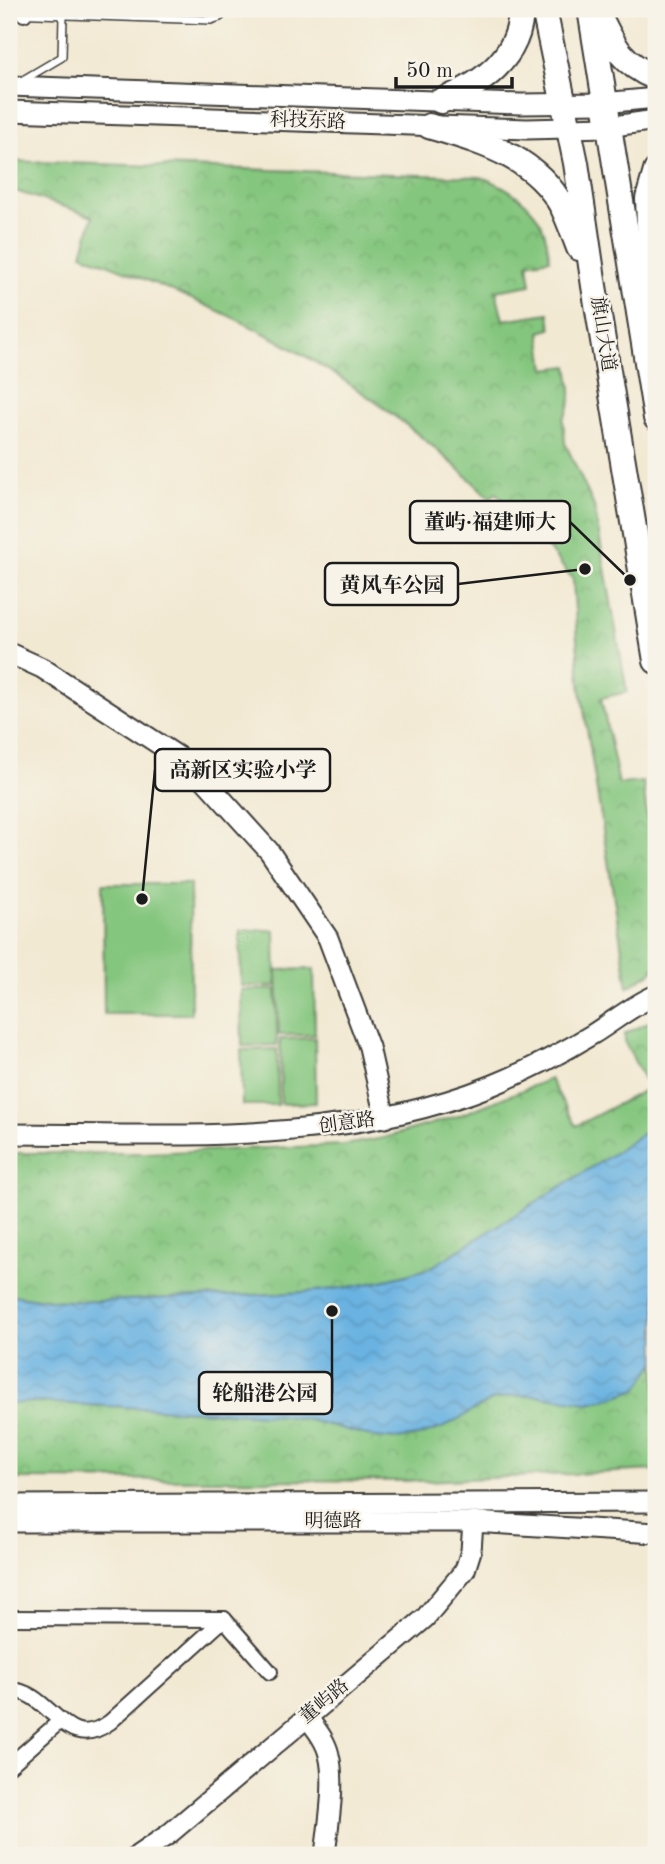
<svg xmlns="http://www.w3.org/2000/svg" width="665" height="1864" font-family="'Old Standard TT','Noto Serif SC',serif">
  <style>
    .park { fill: url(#park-crowns); stroke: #50714d; stroke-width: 2 }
    .garden { fill: #84c67e; stroke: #50714d; stroke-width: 2 }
    .water { fill: url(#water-waves); stroke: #42677e; stroke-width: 2 }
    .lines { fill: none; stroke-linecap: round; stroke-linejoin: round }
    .lane-casing { stroke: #3c3b37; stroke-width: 10 }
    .street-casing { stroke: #3c3b37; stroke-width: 18 }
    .secondary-casing { stroke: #3c3b37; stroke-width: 23 }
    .highway-casing { stroke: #3c3b37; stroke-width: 28 }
    .lane { stroke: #fff; stroke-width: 7 }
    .street { stroke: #fff; stroke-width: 14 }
    .secondary { stroke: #fff; stroke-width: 19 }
    .highway { stroke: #fff; stroke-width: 24 }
    .labels { text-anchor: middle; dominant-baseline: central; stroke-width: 5; stroke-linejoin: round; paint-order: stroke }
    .street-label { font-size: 19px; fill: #1c1c1c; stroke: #f7f3e8 }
    .leader { fill: none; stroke: #1c1c1c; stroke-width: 2.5 }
    .callout-dot { fill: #1c1c1c; stroke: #f7f3e8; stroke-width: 2.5 }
    .callout { fill: #f7f3e8; stroke: #1c1c1c; stroke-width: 2.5 }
    .callout-label { font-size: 21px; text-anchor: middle; font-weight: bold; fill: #1c1c1c }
  </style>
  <defs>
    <pattern id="park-crowns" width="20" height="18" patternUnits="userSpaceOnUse" patternTransform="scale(1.75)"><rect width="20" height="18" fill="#84c67e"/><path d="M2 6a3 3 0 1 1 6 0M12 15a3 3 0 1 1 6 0" fill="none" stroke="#71aa6c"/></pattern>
    <pattern id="water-waves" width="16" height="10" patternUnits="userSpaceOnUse" patternTransform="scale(1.75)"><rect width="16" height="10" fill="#69b2e1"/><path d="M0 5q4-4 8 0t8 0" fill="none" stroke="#5a98c0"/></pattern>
  </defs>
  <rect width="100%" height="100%" fill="#f7f3e8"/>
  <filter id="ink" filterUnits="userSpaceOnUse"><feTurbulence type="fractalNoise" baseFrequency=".0143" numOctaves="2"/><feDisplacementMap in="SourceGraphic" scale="14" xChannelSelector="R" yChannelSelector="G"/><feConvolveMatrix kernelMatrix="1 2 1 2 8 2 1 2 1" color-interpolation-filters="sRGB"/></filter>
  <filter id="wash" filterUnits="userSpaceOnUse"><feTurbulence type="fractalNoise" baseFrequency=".00686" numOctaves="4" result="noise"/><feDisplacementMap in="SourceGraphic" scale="28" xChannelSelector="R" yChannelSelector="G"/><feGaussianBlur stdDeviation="1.57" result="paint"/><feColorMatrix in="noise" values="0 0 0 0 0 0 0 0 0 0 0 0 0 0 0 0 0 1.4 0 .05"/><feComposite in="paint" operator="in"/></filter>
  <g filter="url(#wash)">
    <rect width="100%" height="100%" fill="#f2e9d3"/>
    <!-- park -->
    <g class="park">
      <path d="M9,161L481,177C507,186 535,204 544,231C547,240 548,250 550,259L528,263L531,285L496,291L503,320L549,313L551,329L540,332L545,369L568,366C571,386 575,402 563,419L565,443L594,506L627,692L601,698L619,784L643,782L656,896V967L652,972L628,987L580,685L573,580L534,530L496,493L490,498C418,428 334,367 244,323C191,297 137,276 82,254L93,216L9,189Z"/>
      <path d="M656,1019V1470L426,1481L9,1479V1153H145L344,1145L383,1138L458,1116L550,1079L576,1126L649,1088L626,1045L624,1034Z"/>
    </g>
    <!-- garden -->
    <g class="garden">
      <path d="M103,884H190L191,1014H104Z"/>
      <path d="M240,930H275L276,986H241Z"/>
      <path d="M314,969L315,1035H279L277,970Z"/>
      <path d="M276,989L277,1045L242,1046L241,990Z"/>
      <path d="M315,1038L316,1103L281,1104L280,1039Z"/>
      <path d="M277,1049L278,1105H242L241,1050Z"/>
    </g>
    <!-- water -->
    <path class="water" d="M656,1124V1362L637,1389L608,1399L588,1403L540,1396H510L492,1400L442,1428L418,1436L396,1439L374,1437L309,1420L283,1416L35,1402L9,1404V1294C60,1306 117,1300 170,1298C261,1294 342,1297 430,1268L613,1154Z"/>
  </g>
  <g filter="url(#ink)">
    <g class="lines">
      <!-- lane casing -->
      <g class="lane-casing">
        <g id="lane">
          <path d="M9,13L211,20L220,17L228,9"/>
          <path d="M23,80L62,57L63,16"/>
        </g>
      </g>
      <!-- street casing -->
      <g class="street-casing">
        <g id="street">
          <path d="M24,14V9"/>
          <path d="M9,1618L224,1619L270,1672"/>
          <path d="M9,1690C52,1690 63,1756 110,1722L224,1619"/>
          <path d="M9,1766L59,1722"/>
        </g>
      </g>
      <!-- secondary casing -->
      <g class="secondary-casing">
        <g id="secondary">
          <path d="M9,86L521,104L603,103L656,98"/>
          <path d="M9,111L527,129L607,127L656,120"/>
          <path d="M9,653L42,668L191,765L269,851L328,938L369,1047L385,1118"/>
          <path d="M9,1134C171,1134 339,1147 493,1085C527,1071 562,1053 593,1034C614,1021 633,1005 656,995"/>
          <path d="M9,1505L656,1502"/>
          <path d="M9,1522H484"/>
          <path d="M307,1717C316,1729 326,1741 329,1755C336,1783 328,1827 325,1855"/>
          <path d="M138,1855L169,1834L425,1618L465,1570L471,1551L473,1522L656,1533"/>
        </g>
      </g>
      <!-- highway casing -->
      <g class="highway-casing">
        <g id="highway">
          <path d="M544,9L576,163L594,286L656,661"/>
          <path d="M590,9L656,418"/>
          <path d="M598,13C613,45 621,63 656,78"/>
          <path d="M441,101C481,85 521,57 521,9"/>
          <path d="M429,126C481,142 536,156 563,208C569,221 574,235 579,248"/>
          <path d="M653,316L648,199L656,171"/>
        </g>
      </g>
      <!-- lane -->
      <use href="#lane" class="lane"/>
      <!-- street -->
      <use href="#street" class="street"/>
      <!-- secondary -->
      <use href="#secondary" class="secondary"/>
      <!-- highway -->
      <use href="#highway" class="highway"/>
    </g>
  </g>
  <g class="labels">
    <!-- street labels -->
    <g class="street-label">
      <text transform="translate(308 122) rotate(2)">科技东路</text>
      <text transform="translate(602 334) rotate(81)">旗山大道</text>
      <text transform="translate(347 1124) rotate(-8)">创意路</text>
      <text x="333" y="1522">明德路</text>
      <text transform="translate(325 1702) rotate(-40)">董屿路</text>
    </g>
  </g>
  <!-- callouts -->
  <path class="leader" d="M630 580L570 522M585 569L458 584M142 899L155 770M332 1311L332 1393"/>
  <g class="callout-dot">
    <circle cx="630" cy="580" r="7"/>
    <circle cx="585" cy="569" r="7"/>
    <circle cx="142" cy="899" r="7"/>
    <circle cx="332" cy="1311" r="7"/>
  </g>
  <g class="callout">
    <rect x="410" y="501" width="160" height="42" rx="7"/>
    <rect x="325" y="563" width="133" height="42" rx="7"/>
    <rect x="155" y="749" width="175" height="42" rx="7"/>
    <rect x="199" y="1372" width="133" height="42" rx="7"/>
  </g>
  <g class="callout-label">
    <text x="490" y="529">董屿·福建师大</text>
    <text x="392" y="592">黄风车公园</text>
    <text x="243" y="777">高新区实验小学</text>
    <text x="265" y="1400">轮船港公园</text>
  </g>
  <!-- margin -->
  <rect width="665" height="1864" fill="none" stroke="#f7f3e8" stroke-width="35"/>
  <!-- scale -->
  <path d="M396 77v10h116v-10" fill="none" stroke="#1c1c1c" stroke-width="3.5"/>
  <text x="406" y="77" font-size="21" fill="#1c1c1c" stroke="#f7f3e8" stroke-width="5" paint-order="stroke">50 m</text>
</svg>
